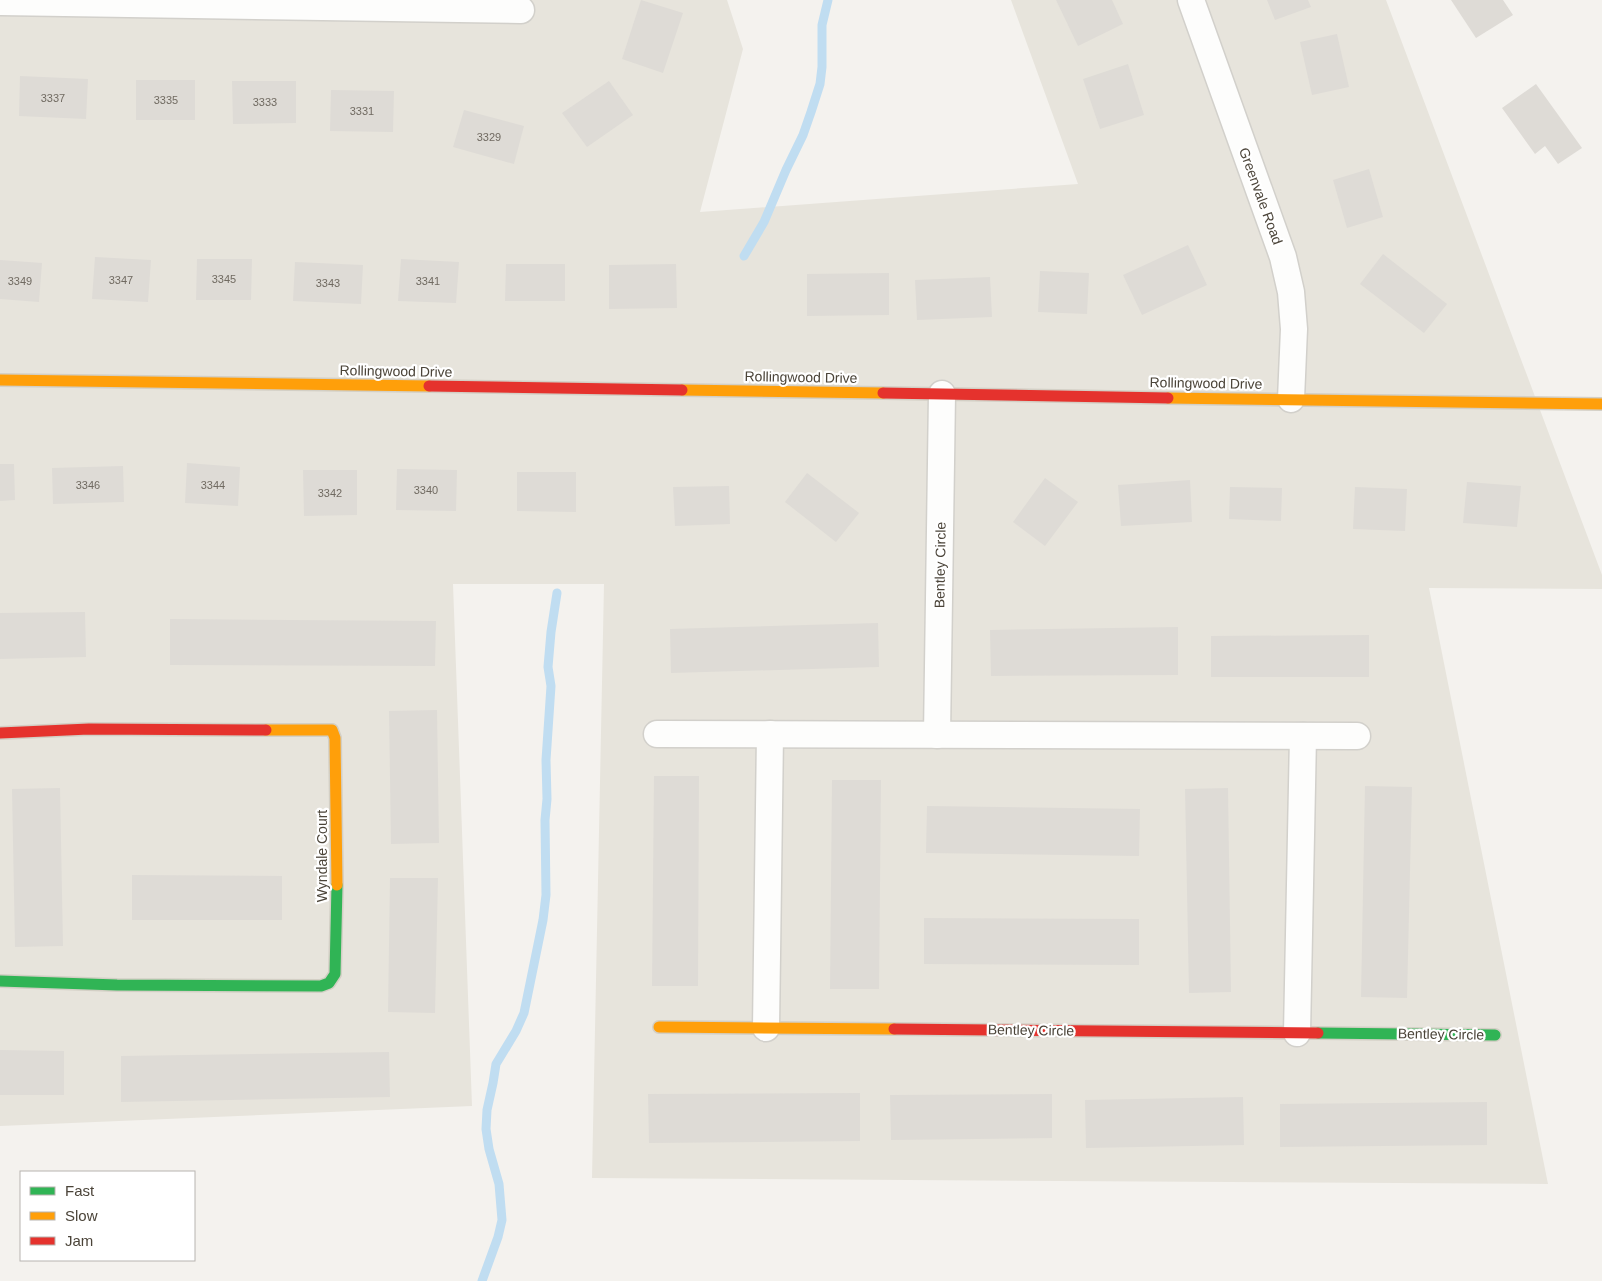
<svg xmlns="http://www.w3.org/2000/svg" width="1602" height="1281" font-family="Arial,sans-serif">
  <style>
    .residential { fill: #e7e4dc }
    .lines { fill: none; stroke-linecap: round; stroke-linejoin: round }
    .stream { stroke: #c0ddf1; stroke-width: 9 }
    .building { fill: #dedbd6 }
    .street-casing { stroke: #d2d0cb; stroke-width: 29 }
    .fast-casing { stroke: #d3cfc5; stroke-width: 14 }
    .slow-casing { stroke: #d3cfc5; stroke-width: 14 }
    .jam-casing { stroke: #d3cfc5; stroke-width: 14 }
    .street { stroke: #fdfdfc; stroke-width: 26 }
    .fast { stroke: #30b455; stroke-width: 11 }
    .slow { stroke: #ff9f0a; stroke-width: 11 }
    .jam { stroke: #e5322d; stroke-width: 11 }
    .labels { text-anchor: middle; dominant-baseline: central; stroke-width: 4.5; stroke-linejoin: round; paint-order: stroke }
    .number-label { font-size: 11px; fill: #706a61 }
    .street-label { font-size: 14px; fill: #4b4439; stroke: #fff }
  </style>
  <rect width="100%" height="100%" fill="#f4f2ee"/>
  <!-- residential -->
  <path class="residential" d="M0,0H727L743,49L700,212L1078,184L1011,0H1386L1602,575V589L1429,588L1548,1184L592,1178L604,584H453L472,1106L0,1126Z"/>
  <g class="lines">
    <!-- stream -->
    <g class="stream">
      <path d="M744,256L764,222L786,170L803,135L811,112L820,84L822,67V25L828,0"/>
      <path d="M482,1281L498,1237L502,1220L499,1184L489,1149L486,1129L487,1110L493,1083L496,1064L516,1031L524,1013L543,920L546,895L545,820L547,799L546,760L551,686L548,667L551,632L557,593"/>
    </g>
  </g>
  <!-- building -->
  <g class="building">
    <path d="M641,0L683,13L663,73L622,59Z"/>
    <path d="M1056,0H1112L1123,24L1078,46Z"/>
    <path d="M1267,0H1308L1311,7L1275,20Z"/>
    <path d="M1451,0H1503L1513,15L1476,38Z"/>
    <path d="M1337,34L1349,87L1312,95L1300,42Z"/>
    <path d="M1128,64L1144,115L1100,129L1083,79Z"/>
    <path d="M20,76L88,79L86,119L19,116Z"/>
    <rect x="136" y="80" width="59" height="40"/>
    <path d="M232,81H296V123L233,124Z"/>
    <path d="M609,81L633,115L587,147L562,113Z"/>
    <path d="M1536,84L1582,148L1558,164L1545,146L1535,154L1502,108Z"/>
    <path d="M331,90L394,91L393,132L330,131Z"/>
    <path d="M464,110L524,126L514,164L453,147Z"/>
    <path d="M1369,169L1383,217L1347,228L1333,180Z"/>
    <path d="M1188,245L1207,285L1142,315L1123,275Z"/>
    <path d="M1383,254L1447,304L1424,333L1360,284Z"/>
    <path d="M95,257L151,260L148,302L92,299Z"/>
    <path d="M197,259H252L251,300H196Z"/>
    <path d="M401,259L459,262L456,303L398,301Z"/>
    <path d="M0,260L42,263L39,302L0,299Z"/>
    <path d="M295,262L363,265L361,304L293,301Z"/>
    <path d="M506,264H565V301H505Z"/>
    <path d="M676,264L677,308L609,309V265Z"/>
    <path d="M1040,271L1089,273L1087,314L1038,312Z"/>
    <path d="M889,273V315L807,316V274Z"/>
    <path d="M990,277L992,317L917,320L915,280Z"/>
    <path d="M187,463L240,467L238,506L185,503Z"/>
    <path d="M0,464H14L15,500L0,501Z"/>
    <path d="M123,466L124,502L53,504L52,468Z"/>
    <path d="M397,469L457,470L456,511L396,510Z"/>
    <path d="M303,470H357V515L304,516Z"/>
    <path d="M517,472H576V512L517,511Z"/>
    <path d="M807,473L859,513L836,542L785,502Z"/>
    <path d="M1045,478L1078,502L1045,546L1013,522Z"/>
    <path d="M1190,480L1192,522L1121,526L1118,485Z"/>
    <path d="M1467,482L1521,486L1517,527L1463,523Z"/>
    <path d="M729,486L730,524L675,526L673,487Z"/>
    <path d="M1230,487L1282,488L1281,521L1229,519Z"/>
    <path d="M1355,487L1407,489L1405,531L1353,529Z"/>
    <path d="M85,612L86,657L0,659V613Z"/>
    <path d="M170,619L436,621L435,666L170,665Z"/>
    <path d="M878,623L879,667L671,673L670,629Z"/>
    <path d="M1178,627V675L991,676L990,630Z"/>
    <path d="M1369,635V677H1211V636Z"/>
    <path d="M437,710L439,843L391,844L389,711Z"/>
    <path d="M654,776H699L698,986H652Z"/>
    <path d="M832,780H881L879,989H830Z"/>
    <path d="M1365,786L1412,787L1407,998L1361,997Z"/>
    <path d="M60,788L63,946L15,947L12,789Z"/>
    <path d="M1228,788L1231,992L1189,993L1185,789Z"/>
    <path d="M927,806L1140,809L1139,856L926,853Z"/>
    <path d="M132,875L282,876V920H132Z"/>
    <path d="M390,878H438L435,1013L388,1012Z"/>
    <path d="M924,918L1139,919V965L924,964Z"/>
    <path d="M0,1050L64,1051V1095H0Z"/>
    <path d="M389,1052L390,1097L121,1102V1056Z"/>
    <path d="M860,1093V1141L649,1143L648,1094Z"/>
    <path d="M1052,1094V1138L891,1140L890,1095Z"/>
    <path d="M1243,1097L1244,1145L1086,1148L1085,1100Z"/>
    <path d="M1487,1102V1145L1280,1147V1104Z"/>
  </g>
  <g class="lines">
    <!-- street casing -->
    <g class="street-casing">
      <g id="street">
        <path d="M1191,0L1283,257L1291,292L1294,329L1291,399"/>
        <path d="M0,2L521,10"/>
        <path d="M657,734L1357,736"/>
        <path d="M937,735L942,394"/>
        <path d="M766,1028L770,734"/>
        <path d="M1297,1033L1303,736"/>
      </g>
    </g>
    <!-- fast casing -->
    <g class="fast-casing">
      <g id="fast">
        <path d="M0,981L117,985L321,986L329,983L335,974L337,885"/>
        <path d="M1318,1033L1495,1035"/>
      </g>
    </g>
    <!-- slow casing -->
    <g class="slow-casing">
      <g id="slow">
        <path d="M0,380L429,386"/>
        <path d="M682,390L883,393"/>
        <path d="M1168,398L1602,404"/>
        <path d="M266,730H332L335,738L337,885"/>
        <path d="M659,1027L894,1029"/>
      </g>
    </g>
    <!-- jam casing -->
    <g class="jam-casing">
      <g id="jam">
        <path d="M429,386L682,390"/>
        <path d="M883,393L1168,398"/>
        <path d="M0,733L89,729L266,730"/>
        <path d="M894,1029L1318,1033"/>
      </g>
    </g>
    <!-- street -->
    <use href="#street" class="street"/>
    <!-- fast -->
    <use href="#fast" class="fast"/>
    <!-- slow -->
    <use href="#slow" class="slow"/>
    <!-- jam -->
    <use href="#jam" class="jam"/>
  </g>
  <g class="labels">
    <!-- number labels -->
    <g class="number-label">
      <text x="53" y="98">3337</text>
      <text x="166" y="100">3335</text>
      <text x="265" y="102">3333</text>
      <text x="362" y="111">3331</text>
      <text x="489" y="137">3329</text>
      <text x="224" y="279">3345</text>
      <text x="121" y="280">3347</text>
      <text x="20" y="281">3349</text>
      <text x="428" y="281">3341</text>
      <text x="328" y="283">3343</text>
      <text x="88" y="485">3346</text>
      <text x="213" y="485">3344</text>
      <text x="426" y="490">3340</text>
      <text x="330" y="493">3342</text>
    </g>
    <!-- street labels -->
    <g class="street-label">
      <text transform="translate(1261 196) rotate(70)">Greenvale Road</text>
      <text transform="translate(396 371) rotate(1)">Rollingwood Drive</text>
      <text transform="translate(801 377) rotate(1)">Rollingwood Drive</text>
      <text transform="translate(1206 383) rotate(1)">Rollingwood Drive</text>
      <text transform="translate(940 565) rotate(-89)">Bentley Circle</text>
      <text transform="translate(322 856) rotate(-90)">Wyndale Court</text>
      <text transform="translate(1031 1030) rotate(1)">Bentley Circle</text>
      <text transform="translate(1441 1034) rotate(1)">Bentley Circle</text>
    </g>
  </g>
  <!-- legend -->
  <rect x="20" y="1171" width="175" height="90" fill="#ffffff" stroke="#b7b4b0"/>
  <rect x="30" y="1187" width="25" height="8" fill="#30b455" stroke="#b7b4b0"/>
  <text x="65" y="1196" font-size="15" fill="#4b4439">Fast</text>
  <rect x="30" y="1212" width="25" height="8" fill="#ff9f0a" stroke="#b7b4b0"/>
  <text x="65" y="1221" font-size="15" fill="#4b4439">Slow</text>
  <rect x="30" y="1237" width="25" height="8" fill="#e5322d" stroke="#b7b4b0"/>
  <text x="65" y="1246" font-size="15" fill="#4b4439">Jam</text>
</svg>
